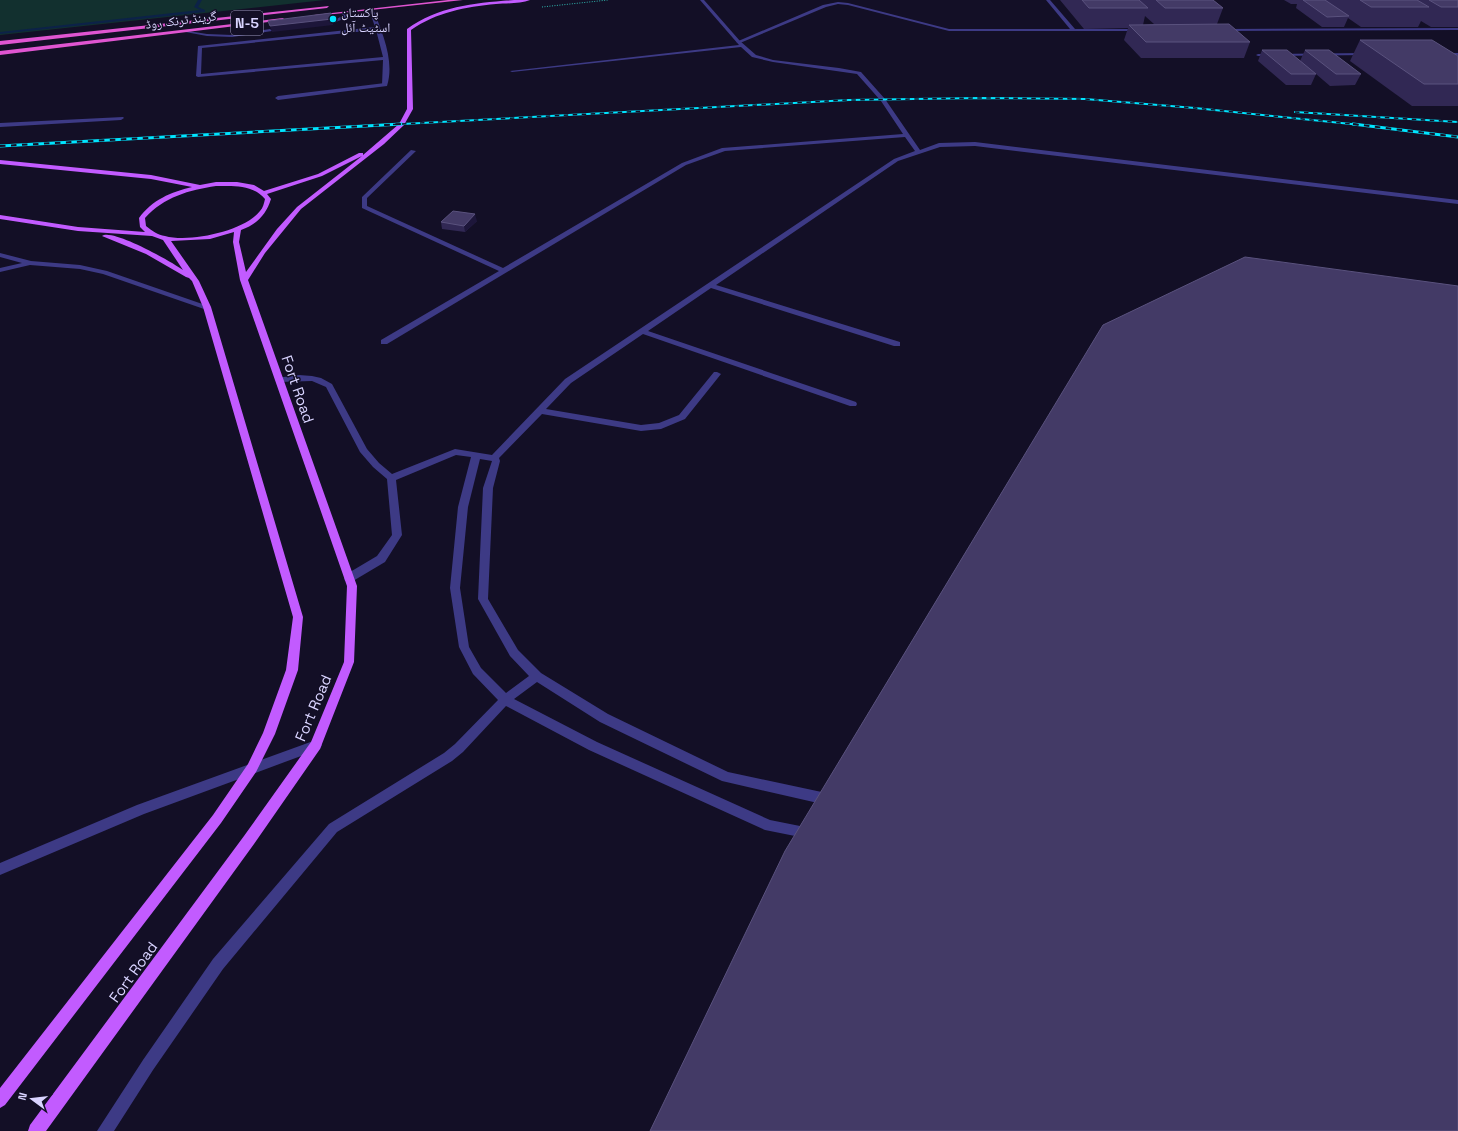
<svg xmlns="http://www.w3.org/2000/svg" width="1458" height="1131" font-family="'Space Grotesk','Noto Naskh Arabic',sans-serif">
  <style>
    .green { fill: #12302f }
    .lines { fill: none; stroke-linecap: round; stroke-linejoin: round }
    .stream { fill: #0c2248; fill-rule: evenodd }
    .path { stroke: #2fb8b0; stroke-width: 1; stroke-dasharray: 1 1.5; stroke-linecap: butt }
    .service { fill: #3d3a85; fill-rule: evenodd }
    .minor { fill: #3d3a85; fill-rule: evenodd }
    .primary { fill: #c25bff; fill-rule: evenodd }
    .trunk { fill: #e055d1; fill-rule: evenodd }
    .rail-far1-casing { stroke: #00e5ff; stroke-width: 2 }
    .rail-casing { stroke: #00e5ff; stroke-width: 3 }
    .rail-far1 { stroke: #130f26; stroke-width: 1.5; stroke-dasharray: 4.5; stroke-linecap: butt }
    .rail { stroke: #130f26; stroke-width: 2; stroke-dasharray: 5.5; stroke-linecap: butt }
    .wall { fill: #312854; fill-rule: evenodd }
    .shaded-wall { fill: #1d163a }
    .building { fill: #433a66; stroke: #5a527e }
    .poi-dot { fill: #00e5ff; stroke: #130f26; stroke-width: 1.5 }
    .labels { text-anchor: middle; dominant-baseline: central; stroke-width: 3; stroke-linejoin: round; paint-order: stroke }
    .far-poi-label { font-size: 13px; fill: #d9d4ff; stroke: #130f26; text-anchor: start }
    .far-street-label { font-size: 13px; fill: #d9d4ff; stroke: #130f26 }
    .shield { fill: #130f26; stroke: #9e99be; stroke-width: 1 }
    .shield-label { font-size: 14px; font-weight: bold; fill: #d9d4ff }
    .street-label { font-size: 15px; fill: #d9d4ff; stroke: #130f26 }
  </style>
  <rect width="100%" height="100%" fill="#130f26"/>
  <!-- green -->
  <path class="green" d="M0,0H325L0,35Z"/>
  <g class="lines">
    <!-- stream -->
    <path class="stream" d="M198,0H202L198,7L205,10V12L0,34V32L200,10L194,7Z"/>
    <!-- path -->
    <path class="path" d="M542,7L608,0"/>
    <!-- service -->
    <g class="service">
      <path d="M700,0H704L740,41L756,55L773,60L839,68L861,72L885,99L920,150L939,143L975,142L1458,200V204L975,146L940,147L898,161L716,285L900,342V346H894L711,288L648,331L856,402L857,404L856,406H850L643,334L571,383L546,409L641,425L659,423L679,415L714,372H717L721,374L685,419L661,429L641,431L542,414L499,458L500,461L493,488L488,599L518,650L541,673L608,714L728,772L831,794L835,796L837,800L835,804L831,806L722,781L600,722L537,682L514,699L597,742L770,820L815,829L816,833L815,837L810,839L765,830L589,750L506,706L463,752L452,761L337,832L223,969L153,1070L114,1131H97L143,1060L213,959L329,824L444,753L455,744L498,700L473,674L459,647L450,588L458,507L471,457L456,455L396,480L402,535L385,562L353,581H345L344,578L345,575L377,556L392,535L387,479L373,467L360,452L326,387L312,381L279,382H276V378L299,375L312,376L321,378L332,384L367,449L379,463L392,474L455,449L492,455L565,379L894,159L915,151L905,137L725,151L686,165L387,344H381V340L499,271L362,208V197L411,150L416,151L367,198V206L503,268L682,163L722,148L903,134L881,101L857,74L773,62L752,57L741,47L512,72L510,71L739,45ZM480,459L492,461L483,488L478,599L510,656L529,676L506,693L481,668L469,647L460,588L468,507Z"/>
      <path d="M343,11L347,12L346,18L333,23V21L342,16Z"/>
      <path d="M270,29L272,31L232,37L207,36L180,31L182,30L207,34L232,35Z"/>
      <path d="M385,83L387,84V86L278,100L275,98L278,96Z"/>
      <path d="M0,253L31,261L80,265L107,271L211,307L207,309H204L103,274L80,269L30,265L0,272V268L22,263L0,257Z"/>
    </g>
    <!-- minor -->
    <g class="minor">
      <path d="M1046,0H1050L1075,29H1140L1142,30L1140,31H949L848,5L838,4L826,7L740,43L736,42L823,5L838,2L848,3L949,29H1070Z"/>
      <path d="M371,8L373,9C382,32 395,61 387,86L382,85L383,60L198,77L196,76L198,46L375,27L369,9ZM376,30L383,57L201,74L202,48Z"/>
      <path d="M1458,28V30L1222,31L1220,30L1222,29Z"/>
      <path d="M1366,53L1368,55L1258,56L1256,55L1258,54Z"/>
      <path d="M1440,53H1458V55H1442Z"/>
      <path d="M123,117L124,118L121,120L0,127V123Z"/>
      <path d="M316,740L320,741L322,745L320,749L144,814L0,875V863L137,805Z"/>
    </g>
    <!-- primary -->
    <path class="primary" d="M514,0H530C521,4 506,3 496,4C465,7 437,12 411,30L413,109L404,125L384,144L301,209L265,253L248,280L357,586L354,662L320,749L254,844L46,1131H28L30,1125L244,836L311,742L344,662L347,586L240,280L233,242L234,232L210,239L171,241L199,281L211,307L303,617L298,670L275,734L256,772L221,823L5,1105L0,1108V1088L213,815L248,764L263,733L286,670L293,617L203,307L192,281L189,278L186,277L146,254L102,236C112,228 172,262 183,270L163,240L152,236L78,231L0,219V215L78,227L145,232L140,227L139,218C152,200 171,192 192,187L151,179L0,164V160L151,175L200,185L216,182H237L254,185L264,191L318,174L359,153H363V155L399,124L407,109V29C439,6 476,3 514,0ZM362,156L297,207L277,229L246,272L239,242L241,230C257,224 266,215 271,199L267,194L322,176ZM216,186C234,186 252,184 265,199C264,203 263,208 260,211C245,231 190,243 165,236C158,235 152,231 146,226L145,218C164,197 189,190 216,186Z"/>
    <!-- trunk -->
    <g class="trunk">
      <path d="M448,0H463L316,16L314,15Z"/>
      <path d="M329,6L327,8L0,45V41Z"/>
      <path d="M283,18L285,20L0,55V51Z"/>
    </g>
    <!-- rail-far1 casing -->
    <g class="rail-far1-casing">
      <g id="rail-far1">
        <path d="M1295,112L1458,122"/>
        <path d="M384,125L849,100L979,98L1085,99L1195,108L1361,125"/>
      </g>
    </g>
    <!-- rail casing -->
    <g class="rail-casing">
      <g id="rail">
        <path d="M1353,124L1458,137"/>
        <path d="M0,146L402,124"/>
      </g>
    </g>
    <!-- rail-far1 -->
    <use href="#rail-far1" class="rail-far1"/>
    <!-- rail -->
    <use href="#rail" class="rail"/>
  </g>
  <!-- wall -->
  <g class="wall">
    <path d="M1060,0H1213L1223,8L1217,24L1250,42L1244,58H1141L1124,40L1128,28L1084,29ZM1145,16L1154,24L1143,25Z"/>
    <path d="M1284,0H1458V27H1431L1421,21L1418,27H1361L1348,18L1344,27H1322L1296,8L1297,4H1291Z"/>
    <path d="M1360,40L1458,56V106H1412L1350,61Z"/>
    <path d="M1262,50L1300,61L1305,50L1361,74L1355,85L1330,86L1316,74L1311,85H1286L1258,61Z"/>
    <path d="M477,221L465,232L442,229L441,222Z"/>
  </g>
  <!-- shaded-wall -->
  <g class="shaded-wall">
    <path d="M331,13L333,19V25L272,32L270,26Z"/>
    <path d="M475,214L477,221L465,232L464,226Z"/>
  </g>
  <!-- building -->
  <g class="building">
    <path d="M1082,0H1139L1148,8H1089Z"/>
    <path d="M1156,0H1213L1223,8H1165Z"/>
    <path d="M1303,0H1325L1349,16L1327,17Z"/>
    <path d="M1360,0H1417L1429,7H1371Z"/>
    <path d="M1429,0H1458V7H1441Z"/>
    <path d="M331,13L332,19L270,26L268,21Z"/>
    <path d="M1229,24L1250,42H1146L1129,25Z"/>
    <path d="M1360,40H1432L1458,56V84H1424Z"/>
    <path d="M1262,50H1287L1316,74H1291Z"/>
    <path d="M1305,50H1329L1361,74H1336Z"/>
    <path d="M453,211L475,214L464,226L441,222Z"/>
    <path d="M1245,257L1458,286V1131H650L785,851L1103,325Z"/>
  </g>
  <!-- markers -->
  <circle class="poi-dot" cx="333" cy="19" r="4"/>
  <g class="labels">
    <!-- far-poi labels -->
    <g class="far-poi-label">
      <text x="341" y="12">پاکستان<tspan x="341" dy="15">اسٹیٹ آئل</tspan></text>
    </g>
    <!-- far-street labels -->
    <g class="far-street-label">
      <text transform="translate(181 20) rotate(-7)">گرینڈ ٹرنک روڈ</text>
    </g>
    <!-- shield labels -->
    <rect class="shield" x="231" y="11" width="32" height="24" rx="3"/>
    <g class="shield-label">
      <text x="247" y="23">N-5</text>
    </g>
    <!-- street labels -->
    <g class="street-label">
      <text transform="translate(298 389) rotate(71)">Fort Road</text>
      <text transform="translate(313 708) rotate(-67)">Fort Road</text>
      <text transform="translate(133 972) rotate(-54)">Fort Road</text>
    </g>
  </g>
  <!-- north arrow -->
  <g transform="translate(32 1099) rotate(285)" stroke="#130f26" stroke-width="3" paint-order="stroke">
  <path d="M0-3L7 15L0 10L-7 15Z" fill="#d9d4ff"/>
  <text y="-6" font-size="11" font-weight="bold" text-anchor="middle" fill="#d9d4ff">N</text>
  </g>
</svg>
